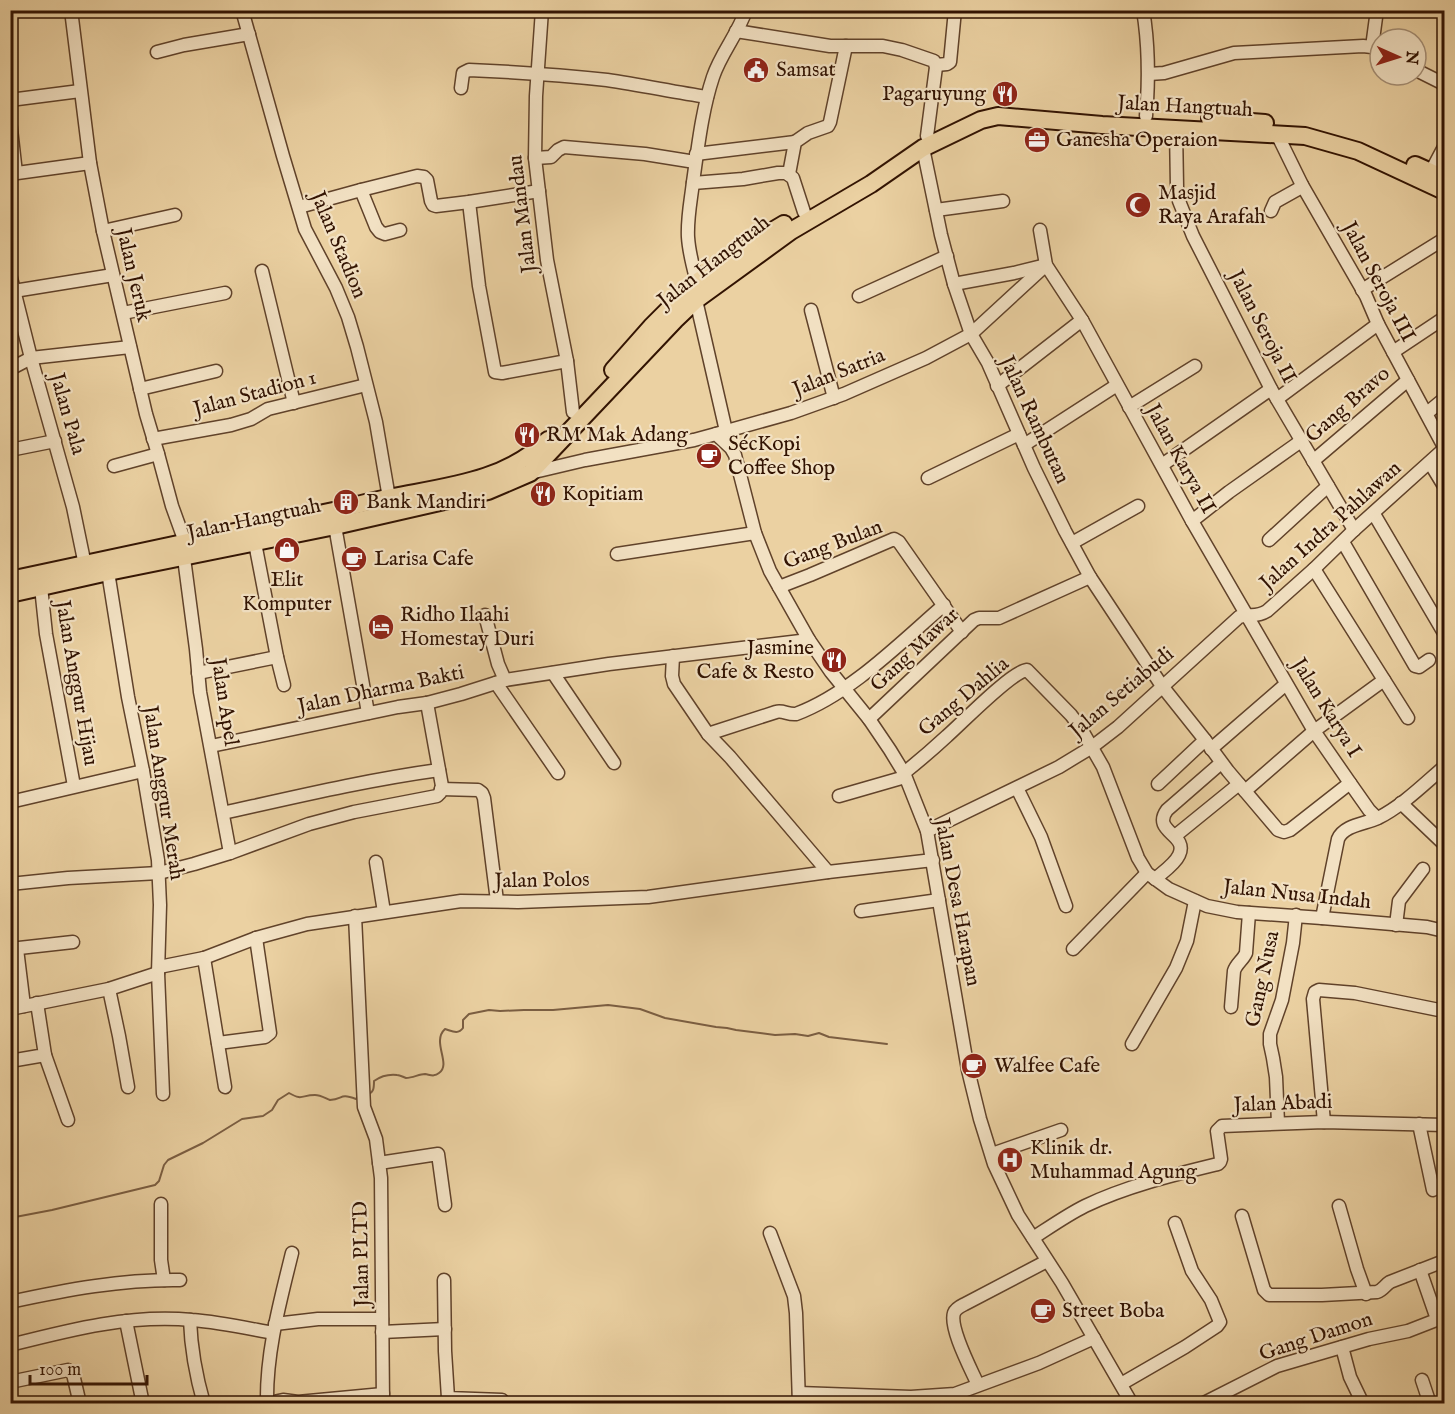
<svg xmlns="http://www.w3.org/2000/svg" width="1455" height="1414" font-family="'IM FELL English',serif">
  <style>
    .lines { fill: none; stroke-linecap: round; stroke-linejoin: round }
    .stream { stroke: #7b5e42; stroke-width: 2 }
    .minor-casing { stroke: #60422a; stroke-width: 15 }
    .highway-casing { stroke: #321302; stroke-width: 20 }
    .minor { stroke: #f2e1c3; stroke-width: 12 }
    .highway { stroke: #ebd1a2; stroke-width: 16 }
    .labels { text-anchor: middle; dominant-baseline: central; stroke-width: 4.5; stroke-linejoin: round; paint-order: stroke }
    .poi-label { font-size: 21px; fill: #321302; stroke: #f2e1c3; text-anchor: start }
    .street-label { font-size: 21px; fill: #321302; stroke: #f2e1c3 }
  </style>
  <rect width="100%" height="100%" fill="#ebd1a2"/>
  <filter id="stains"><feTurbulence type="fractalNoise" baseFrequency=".00333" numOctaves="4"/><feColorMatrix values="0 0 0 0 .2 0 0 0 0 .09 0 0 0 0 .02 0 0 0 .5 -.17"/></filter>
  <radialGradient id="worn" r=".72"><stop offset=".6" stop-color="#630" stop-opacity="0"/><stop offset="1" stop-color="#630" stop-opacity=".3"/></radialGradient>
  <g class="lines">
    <!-- stream -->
    <g class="stream">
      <path d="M366,1095C374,1093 374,1088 374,1081C381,1076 388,1074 397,1075C400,1075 403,1077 406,1078C413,1078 419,1074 425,1074C431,1075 434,1077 439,1073C452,1064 431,1042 445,1029C452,1031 458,1035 463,1028V1020L469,1014L489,1010L500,1011L524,1010H553L608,1005L640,1009L665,1018L716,1027L727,1028L736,1030L775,1035L795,1034L808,1036L819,1033L829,1037L887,1044"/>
      <path d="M10,1218L52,1210L155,1185L159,1181L164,1165L168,1160L203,1143L242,1119L263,1116L272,1110L278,1100L289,1093C303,1101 301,1095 315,1095C320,1095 325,1098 330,1100C344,1099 339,1093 356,1099L358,1097"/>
    </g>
    <!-- minor casing -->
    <g class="minor-casing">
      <g id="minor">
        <path d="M71,10L90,163L103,231L146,414L158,454L172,506L185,542"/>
        <path d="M242,10L283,156L305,229L336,288L348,317L357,347L376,422L389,498"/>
        <path d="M542,10L536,96L535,158L547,260L567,361L573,412"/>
        <path d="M1143,10C1149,46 1149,80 1146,116"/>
        <path d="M1439,10L1444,12"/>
        <path d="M736,31L830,46H883L902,50L934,61L936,67L927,136"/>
        <path d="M1372,47L1377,10"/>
        <path d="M157,52L184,45L249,34"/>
        <path d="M936,65L947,64L950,62L955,10"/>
        <path d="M1416,70L1444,84"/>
        <path d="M1149,74L1164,73L1234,53L1363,46L1372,47L1380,52"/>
        <path d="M461,88L463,73L469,70C515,72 561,75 607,80C641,85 674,92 707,97"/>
        <path d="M10,100L80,91"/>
        <path d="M10,120L16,173"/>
        <path d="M1176,128L1177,187L1179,201L1193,236L1271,389L1354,530"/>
        <path d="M1277,134L1302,185L1366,296L1378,324L1444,447"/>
        <path d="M923,148L941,235L954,284L971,334L988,363L1034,468L1065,531L1090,577L1162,686L1205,740L1228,771L1278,830L1284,832L1290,830L1350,783"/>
        <path d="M696,154L795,142"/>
        <path d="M535,158L551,157L558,150L564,147L645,154L695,162"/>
        <path d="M10,174L90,163"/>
        <path d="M789,174L795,142L808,133L828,126L830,122L846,46"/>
        <path d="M1427,179L1444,147"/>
        <path d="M693,183L743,179L778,173H786L793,178L804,212"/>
        <path d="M361,190L376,227L380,232L385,234L400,230"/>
        <path d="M469,202L479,286L495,372L502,373L567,361"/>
        <path d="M299,207L361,190L417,176L424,177L427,180L431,201L433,205L436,206L469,202L539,191"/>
        <path d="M936,210L1003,201"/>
        <path d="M1271,211L1275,202L1300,188L1302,185"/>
        <path d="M1040,230L1046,265L1082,320L1192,521L1314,731L1350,783L1369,810L1377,818"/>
        <path d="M103,231L175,215"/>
        <path d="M262,271L294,403"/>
        <path d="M10,274L31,358L73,507L85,565"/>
        <path d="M697,282C693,267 689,253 688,237C687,218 691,200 693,182C698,147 702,110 713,77C721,53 738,34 746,10"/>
        <path d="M954,284L1014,273L1042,266"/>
        <path d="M1362,290L1444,239"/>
        <path d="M14,291L113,275"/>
        <path d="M859,296L947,256"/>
        <path d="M696,300L726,431"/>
        <path d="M811,310L834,398"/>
        <path d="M123,313L225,293"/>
        <path d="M1393,352L1444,318"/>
        <path d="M10,369L31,358L130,347"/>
        <path d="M997,386L1082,320"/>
        <path d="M140,389L216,371"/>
        <path d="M1277,399L1378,324"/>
        <path d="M1129,407L1195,366"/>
        <path d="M1427,413L1444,399"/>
        <path d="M716,434L791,413L844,394L926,358L971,334L1046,265"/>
        <path d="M153,439L231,425L251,419L268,409L366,385"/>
        <path d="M1024,445L1117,385"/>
        <path d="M10,450L55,441"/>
        <path d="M1313,461L1408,380"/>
        <path d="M1430,463L1444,486"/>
        <path d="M1162,465L1271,389"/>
        <path d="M114,466L158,454"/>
        <path d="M530,473L585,460L694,440L716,434L731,448L735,455L755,533L770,571L809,640L831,672L869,719L890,750L904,773L927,831L968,1070L980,1119L994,1164L1018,1215L1062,1283L1132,1404"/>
        <path d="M928,478L1019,434"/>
        <path d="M1374,514L1444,633"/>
        <path d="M1192,521L1229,492L1301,441"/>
        <path d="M335,526L368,713"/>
        <path d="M1269,540L1328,486"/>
        <path d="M1343,542L1415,666L1419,667L1429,660"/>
        <path d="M1072,543L1138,506"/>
        <path d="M617,554L755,533"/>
        <path d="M184,558L196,649L200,692L230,853"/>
        <path d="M1314,569L1408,718"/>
        <path d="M108,572L128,697L143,771L158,860L160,905L158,973L163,1094"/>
        <path d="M41,587L46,634L74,786"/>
        <path d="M779,587L810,575L894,539L899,542L962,632"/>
        <path d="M485,615L498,664L505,680"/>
        <path d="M673,656L672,676L674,684L708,734L730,757L828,872"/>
        <path d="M277,657L284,685"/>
        <path d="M198,673L277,657L255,543"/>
        <path d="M553,673L614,763"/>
        <path d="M496,683L558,773"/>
        <path d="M869,719L974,620L979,618H999L1090,577"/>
        <path d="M708,734L776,712C783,710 788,715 796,714C850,694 900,643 944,605"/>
        <path d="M211,746L398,707L427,703L461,694L505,680L609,664L809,640"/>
        <path d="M1211,749L1286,684"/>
        <path d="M904,773C919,761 933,749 947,736C962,723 1011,672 1027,670L1071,715L1080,727L1103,767L1138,858L1147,873L1169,889L1207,906L1237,912L1322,918L1427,927L1444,931"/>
        <path d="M1158,784L1205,740"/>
        <path d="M1017,788L1041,837L1066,906"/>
        <path d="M441,789L478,790L482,793L484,798L497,901"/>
        <path d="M1245,791L1314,731L1384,680"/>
        <path d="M839,796L905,777"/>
        <path d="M10,802L143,771"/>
        <path d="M1401,803L1444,844"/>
        <path d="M223,813C295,797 366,780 439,770"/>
        <path d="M927,831L1059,767L1092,747L1118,727L1239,617C1250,613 1256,618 1267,611L1314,569L1354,530L1444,449"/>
        <path d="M1175,836L1239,784"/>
        <path d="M376,862L384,912"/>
        <path d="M1155,879C1163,872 1175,864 1179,855C1189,834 1151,832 1167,810L1221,763"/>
        <path d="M10,884L68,878L159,873L194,864L230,853L309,824L354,812L437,796L440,793L442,786L427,703"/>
        <path d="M861,911L939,900"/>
        <path d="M355,916L364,1107L376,1139L381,1178L383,1404"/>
        <path d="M1322,918L1338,839C1344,825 1365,824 1378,818C1402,806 1423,785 1444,767"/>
        <path d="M1396,925L1399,901L1423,869"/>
        <path d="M10,949L73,942"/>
        <path d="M17,949L24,1006"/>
        <path d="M1073,949L1147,873"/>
        <path d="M204,958L225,1087"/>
        <path d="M159,967L204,958L256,938L307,924L461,901L518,902L648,897L828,872L933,860"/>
        <path d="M109,989L119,1036L128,1087"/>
        <path d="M1231,1007L1234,971C1236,964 1243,960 1246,953L1249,913"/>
        <path d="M10,1009L109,989L158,973"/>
        <path d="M218,1043L265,1037L270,1033L256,938"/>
        <path d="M1132,1044L1176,968L1187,941L1195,901"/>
        <path d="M45,1055L68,1120"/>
        <path d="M10,1061L45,1055L37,1003"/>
        <path d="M1324,1122L1313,999L1315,992L1319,990L1355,993L1444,1011"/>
        <path d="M1278,1123L1276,1077L1273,1058L1270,1044V1034L1282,1000L1293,943L1296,915"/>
        <path d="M1419,1124L1433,1190"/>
        <path d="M992,1154L1061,1130"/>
        <path d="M379,1163L438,1154L445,1205"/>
        <path d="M161,1204V1260L164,1280"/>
        <path d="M1339,1206L1357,1269L1366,1294"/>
        <path d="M1242,1216L1264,1290L1269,1295H1322L1377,1292C1383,1290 1385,1285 1390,1282L1444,1261"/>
        <path d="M770,1233L794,1296L796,1313L799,1404"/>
        <path d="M1033,1238C1050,1227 1067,1215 1085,1206C1127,1186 1173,1175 1218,1164L1220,1162L1221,1159L1217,1131L1222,1126L1324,1122L1444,1125"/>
        <path d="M1420,1270L1437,1319"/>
        <path d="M444,1280L445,1351L448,1398L502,1400"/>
        <path d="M10,1302C65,1290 123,1279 180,1280"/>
        <path d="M190,1320C191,1349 196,1376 204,1404"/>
        <path d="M126,1321L143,1404"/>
        <path d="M275,1324L318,1319H382"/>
        <path d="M382,1332L445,1329"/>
        <path d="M10,1345C69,1330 130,1314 192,1320C219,1322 246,1328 273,1333"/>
        <path d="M1342,1347L1350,1377L1363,1404"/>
        <path d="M1422,1380L1430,1404"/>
        <path d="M10,1382L68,1370L73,1374L80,1404"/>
        <path d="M1121,1384L1185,1347L1217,1326L1220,1322L1211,1300L1192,1271L1175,1223"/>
        <path d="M978,1385C971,1369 949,1328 954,1313C956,1308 961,1306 965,1304L1047,1261"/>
        <path d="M799,1393L911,1397L955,1394L1039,1363L1094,1338"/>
        <path d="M264,1404L283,1400L298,1402L383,1394"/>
        <path d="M267,1404C266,1352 280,1302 292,1253"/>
        <path d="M1202,1404L1277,1366L1369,1339L1408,1331L1444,1317"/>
      </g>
    </g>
    <!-- highway casing -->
    <g class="highway-casing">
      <g id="highway">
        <path d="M1210,119L1265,123"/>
        <path d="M1415,165L1444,178"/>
        <path d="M613,370L651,327L686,292L697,282L757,240L784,224"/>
        <path d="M10,580L338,510C357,505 375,500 393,497C449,486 505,481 548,440"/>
        <path d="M10,594L108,572L335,526L488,491L530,473L675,320L696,300L791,231L871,184L923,148L981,120L998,116L1102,125L1305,136L1358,151L1444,191"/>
      </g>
    </g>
    <!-- minor -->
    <use href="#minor" class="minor"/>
    <!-- highway -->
    <use href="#highway" class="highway"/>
  </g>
  <!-- icons -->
  <defs>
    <g id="civic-disc" transform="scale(1.35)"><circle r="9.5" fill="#8f2418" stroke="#f2e1c3"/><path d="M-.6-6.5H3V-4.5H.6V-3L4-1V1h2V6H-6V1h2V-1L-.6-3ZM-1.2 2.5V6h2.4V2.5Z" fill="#fff"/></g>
    <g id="restaurant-disc" transform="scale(1.35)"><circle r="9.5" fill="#8f2418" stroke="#f2e1c3"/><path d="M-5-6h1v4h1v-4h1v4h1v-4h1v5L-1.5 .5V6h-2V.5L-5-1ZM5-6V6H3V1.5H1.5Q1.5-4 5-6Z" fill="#fff"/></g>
    <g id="office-disc" transform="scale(1.35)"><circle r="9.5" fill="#8f2418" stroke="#f2e1c3"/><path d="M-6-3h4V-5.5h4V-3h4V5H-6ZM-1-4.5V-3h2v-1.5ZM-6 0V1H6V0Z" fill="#fff"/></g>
    <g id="mosque-disc" transform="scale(1.35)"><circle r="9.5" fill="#8f2418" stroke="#f2e1c3"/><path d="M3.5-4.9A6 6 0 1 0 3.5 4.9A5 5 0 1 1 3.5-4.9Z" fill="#fff"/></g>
    <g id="cafe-disc" transform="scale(1.35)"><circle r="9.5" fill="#8f2418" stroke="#f2e1c3"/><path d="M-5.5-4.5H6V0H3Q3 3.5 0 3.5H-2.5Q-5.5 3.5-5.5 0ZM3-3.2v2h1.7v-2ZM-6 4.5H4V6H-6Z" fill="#fff"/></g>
    <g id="building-disc" transform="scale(1.35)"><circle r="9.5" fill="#8f2418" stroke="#f2e1c3"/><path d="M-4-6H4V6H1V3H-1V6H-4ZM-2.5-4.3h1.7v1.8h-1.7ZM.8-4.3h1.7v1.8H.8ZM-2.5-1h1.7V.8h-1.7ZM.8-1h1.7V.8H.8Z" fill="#fff"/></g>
    <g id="shop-disc" transform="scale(1.35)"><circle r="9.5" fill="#8f2418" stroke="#f2e1c3"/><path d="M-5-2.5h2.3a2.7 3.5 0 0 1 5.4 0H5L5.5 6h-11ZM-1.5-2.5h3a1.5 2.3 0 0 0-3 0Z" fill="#fff"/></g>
    <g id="hotel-disc" transform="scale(1.35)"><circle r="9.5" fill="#8f2418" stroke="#f2e1c3"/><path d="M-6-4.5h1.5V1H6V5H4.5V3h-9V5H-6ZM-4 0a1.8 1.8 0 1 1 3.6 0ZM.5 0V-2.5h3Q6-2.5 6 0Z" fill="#fff"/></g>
    <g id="hospital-disc" transform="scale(1.35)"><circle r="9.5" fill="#8f2418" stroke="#f2e1c3"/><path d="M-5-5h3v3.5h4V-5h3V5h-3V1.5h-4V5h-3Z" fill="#fff"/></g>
  </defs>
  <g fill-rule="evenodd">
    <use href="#civic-disc" x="756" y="70"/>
    <use href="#restaurant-disc" x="1005" y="94"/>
    <use href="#office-disc" x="1037" y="140"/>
    <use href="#mosque-disc" x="1138" y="205"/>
    <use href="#restaurant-disc" x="527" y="435"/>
    <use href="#cafe-disc" x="709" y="456"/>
    <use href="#restaurant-disc" x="543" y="494"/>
    <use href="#building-disc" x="346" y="502"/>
    <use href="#shop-disc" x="287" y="550"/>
    <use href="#cafe-disc" x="354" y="559"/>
    <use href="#hotel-disc" x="381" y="627"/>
    <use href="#restaurant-disc" x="834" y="660"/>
    <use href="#cafe-disc" x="974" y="1066"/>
    <use href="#hospital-disc" x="1010" y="1160"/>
    <use href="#cafe-disc" x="1043" y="1311"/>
  </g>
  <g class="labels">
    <!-- poi labels -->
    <g class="poi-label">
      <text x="776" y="70">Samsat</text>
      <text x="986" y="94" text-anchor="end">Pagaruyung</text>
      <text x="1056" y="140">Ganesha Operaion</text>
      <text x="1158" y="193">Masjid<tspan x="1158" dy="24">Raya Arafah</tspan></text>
      <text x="546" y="435">RM Mak Adang</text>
      <text x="728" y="444">SécKopi<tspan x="728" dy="24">Coffee Shop</tspan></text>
      <text x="562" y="494">Kopitiam</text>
      <text x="366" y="502">Bank Mandiri</text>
      <text x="374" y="559">Larisa Cafe</text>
      <text x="287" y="580" text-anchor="middle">Elit<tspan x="287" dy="24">Komputer</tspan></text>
      <text x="400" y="615">Ridho Ilaahi<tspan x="400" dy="24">Homestay Duri</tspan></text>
      <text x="814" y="648" text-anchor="end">Jasmine<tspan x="814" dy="24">Cafe &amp; Resto</tspan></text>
      <text x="994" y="1066">Walfee Cafe</text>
      <text x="1030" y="1148">Klinik dr.<tspan x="1030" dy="24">Muhammad Agung</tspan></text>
      <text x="1062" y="1311">Street Boba</text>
    </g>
    <!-- street labels -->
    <g class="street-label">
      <text transform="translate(1185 107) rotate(3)">Jalan Hangtuah</text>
      <text transform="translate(523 214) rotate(-97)">Jalan Mandau</text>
      <text transform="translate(338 245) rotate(67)">Jalan Stadion</text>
      <text transform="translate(714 262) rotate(-38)">Jalan Hangtuah</text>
      <text transform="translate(133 275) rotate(77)">Jalan Jeruk</text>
      <text transform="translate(1378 282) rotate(62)">Jalan Seroja III</text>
      <text transform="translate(1262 327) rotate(63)">Jalan Seroja II</text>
      <text transform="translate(839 373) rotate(-22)">Jalan Satria</text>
      <text transform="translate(255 394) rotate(-15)">Jalan Stadion 1</text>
      <text transform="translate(1348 405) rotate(-41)">Gang Bravo</text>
      <text transform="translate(67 414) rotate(74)">Jalan Pala</text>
      <text transform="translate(1034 420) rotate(65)">Jalan Rambutan</text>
      <text transform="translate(1180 459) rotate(61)">Jalan Karya II</text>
      <text transform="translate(254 520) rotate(-12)">Jalan Hangtuah</text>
      <text transform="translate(1331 526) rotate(-42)">Jalan Indra Pahlawan</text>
      <text transform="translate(833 545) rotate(-21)">Gang Bulan</text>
      <text transform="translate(915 650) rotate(-43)">Gang Mawar</text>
      <text transform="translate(76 683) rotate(80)">Jalan Anggur Hijau</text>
      <text transform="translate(381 690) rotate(-12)">Jalan Dharma Bakti</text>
      <text transform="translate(1122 693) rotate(-40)">Jalan Setiabudi</text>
      <text transform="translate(964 697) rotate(-40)">Gang Dahlia</text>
      <text transform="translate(224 702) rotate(81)">Jalan Apel</text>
      <text transform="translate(1326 708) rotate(58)">Jalan Karya I</text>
      <text transform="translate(163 793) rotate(81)">Jalan Anggur Merah</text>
      <text transform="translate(542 881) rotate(-1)">Jalan Polos</text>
      <text transform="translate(1297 895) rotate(6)">Jalan Nusa Indah</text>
      <text transform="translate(957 902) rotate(79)">Jalan Desa Harapan</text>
      <text transform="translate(1263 979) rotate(-78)">Gang Nusa</text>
      <text transform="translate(1283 1104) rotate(-2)">Jalan Abadi</text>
      <text transform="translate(362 1254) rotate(-91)">Jalan PLTD</text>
      <text transform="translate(1316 1337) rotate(-18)">Gang Damon</text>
    </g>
  </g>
  <!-- margin -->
  <rect width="1455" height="1414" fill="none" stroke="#ebd1a2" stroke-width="36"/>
  <rect x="12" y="12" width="1431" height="1390" fill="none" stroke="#321302" stroke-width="3"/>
  <rect x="18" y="18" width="1419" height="1378" fill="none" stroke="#321302" stroke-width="1.5"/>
  <!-- north arrow -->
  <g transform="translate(1398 57) rotate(93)"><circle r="28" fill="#f2e1c3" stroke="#a58f76" stroke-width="1.5"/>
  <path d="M0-4.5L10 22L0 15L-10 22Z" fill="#8f2418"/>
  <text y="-9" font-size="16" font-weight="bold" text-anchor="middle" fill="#321302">N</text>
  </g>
  <!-- scale -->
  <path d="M30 1375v9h117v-9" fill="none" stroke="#321302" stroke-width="3"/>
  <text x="39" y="1375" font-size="18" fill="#321302" stroke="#f2e1c3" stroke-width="4.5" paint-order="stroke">100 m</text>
  <rect width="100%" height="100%" filter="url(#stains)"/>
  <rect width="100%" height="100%" fill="url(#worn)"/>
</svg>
